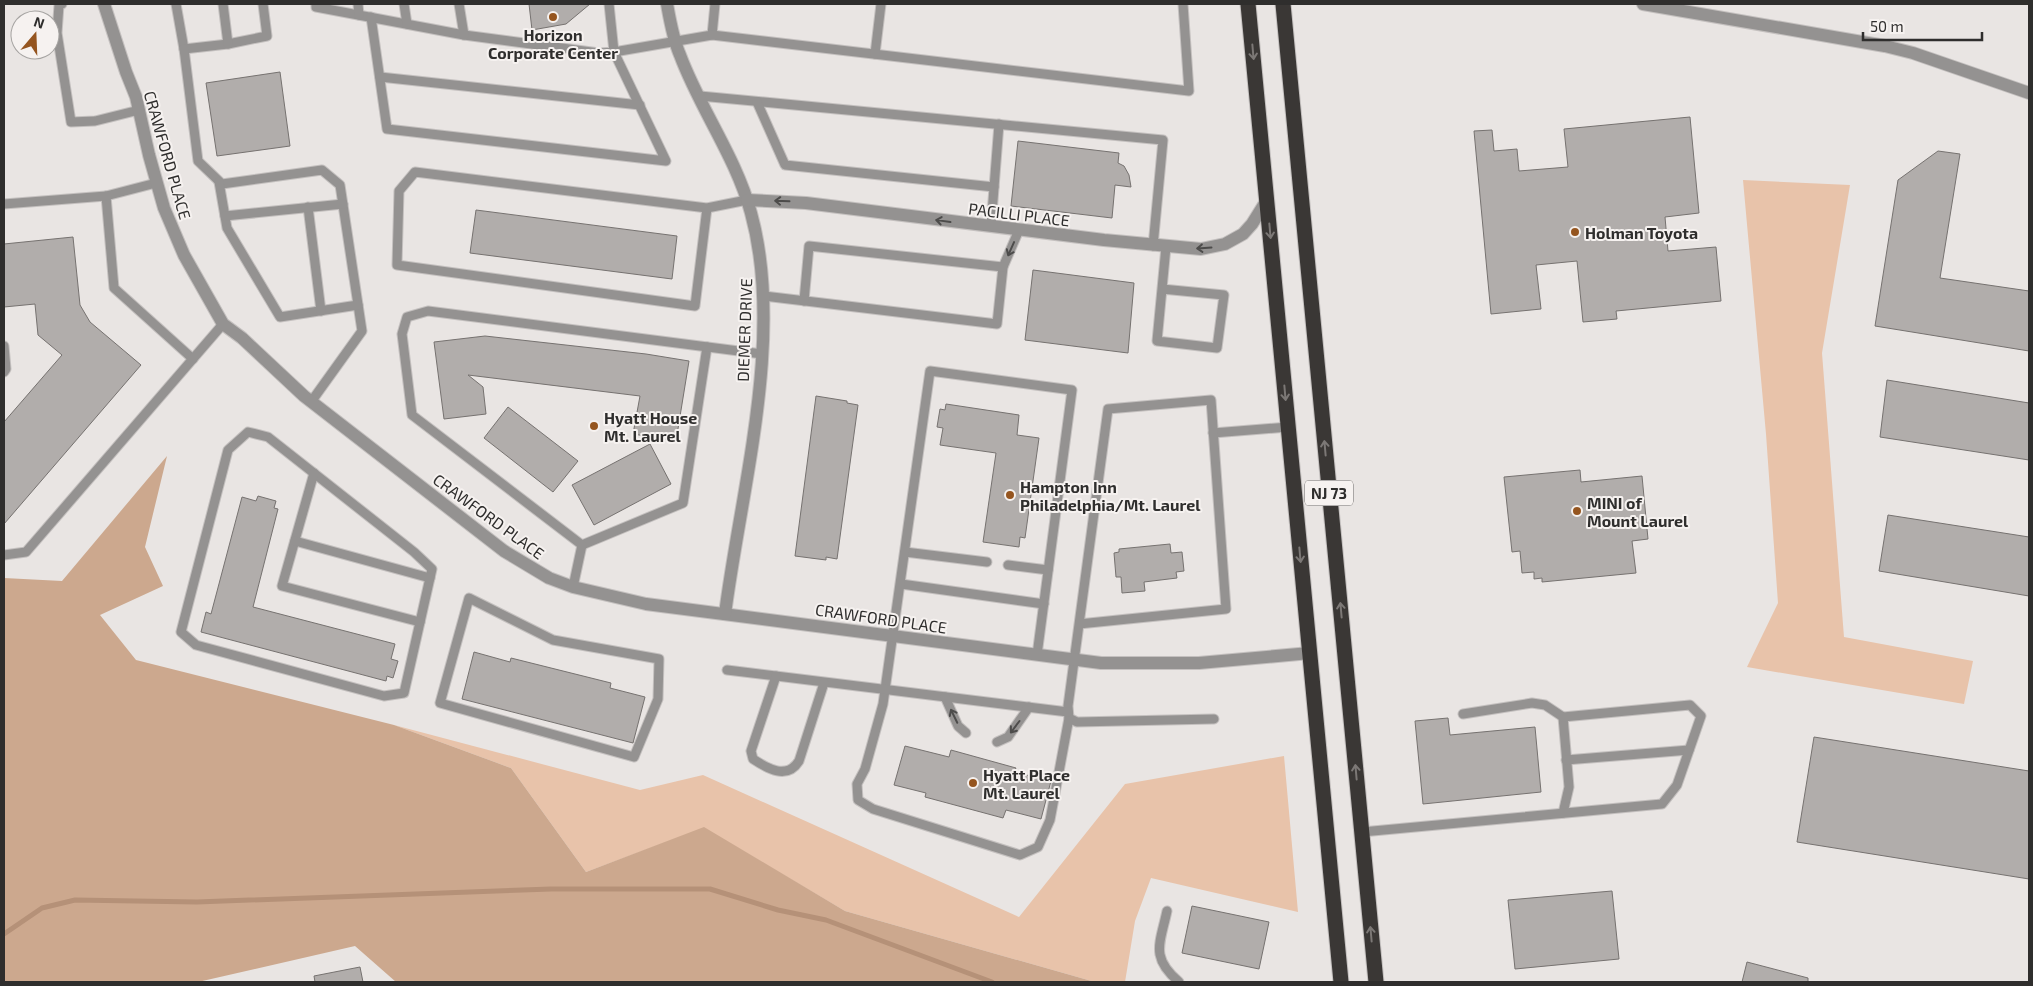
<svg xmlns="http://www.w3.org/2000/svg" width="2033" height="986" font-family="'Exo 2',sans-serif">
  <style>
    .green { fill: #e8c3aa }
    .forest { fill: #cca88e }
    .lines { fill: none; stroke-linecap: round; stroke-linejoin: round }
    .stream { stroke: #b59178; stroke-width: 5 }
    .building { fill: #b1adab; stroke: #767270 }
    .lane-casing { stroke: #c4c0bf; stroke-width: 11 }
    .street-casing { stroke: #c4c0bf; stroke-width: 14 }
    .highway-casing { stroke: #c4c0bf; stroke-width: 17 }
    .lane { stroke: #949291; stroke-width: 9 }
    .street { stroke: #949291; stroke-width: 12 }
    .highway { stroke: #3a3735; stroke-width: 15 }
    .oneway { stroke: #7c7876 }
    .oneway2 { stroke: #4d4c4b }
    .poi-dot { fill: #95551f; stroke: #f6f2f0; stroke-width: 2 }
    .labels { text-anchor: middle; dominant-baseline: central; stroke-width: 4; stroke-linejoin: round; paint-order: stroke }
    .shield { fill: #f6f2f0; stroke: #6b6968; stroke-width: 1 }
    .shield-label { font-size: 15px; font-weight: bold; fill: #2f2e2d }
    .poi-label { font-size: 16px; font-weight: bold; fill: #2f2e2d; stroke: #f6f2f0; text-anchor: start }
    .street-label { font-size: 16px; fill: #2f2e2d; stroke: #f6f2f0 }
  </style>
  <rect width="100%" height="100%" fill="#e9e5e3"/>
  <!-- green -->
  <g class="green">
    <path d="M1743,180L1850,185L1822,353L1844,637L1973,661L1964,704L1747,667L1778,603L1766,434Z"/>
    <path d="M394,725L640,790L703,775L1019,917L1125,784L1284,756L1298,912L1151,878L1135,921L1125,982H1095L845,911L704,828L586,872L511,768Z"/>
  </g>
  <!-- forest -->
  <path class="forest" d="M167,456L145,547L163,586L100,615L136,660L394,725L511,768L586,872L704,827L845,911L1095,982H396L355,946L198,982H4V578L62,581Z"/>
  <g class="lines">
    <!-- stream -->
    <path class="stream" d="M4,934L42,908L75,900L197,902L551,889H710L778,910L826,920L992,982"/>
  </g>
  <!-- building -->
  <g class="building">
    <path d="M529,4H590L566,24L532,30Z"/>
    <path d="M280,72L290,146L217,156L206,83Z"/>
    <path d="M1690,117L1699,213L1665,217L1668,251L1716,247L1721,301L1616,311L1617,319L1583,322L1577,261L1536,265L1541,309L1491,314L1474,131L1492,130L1494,151L1517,149L1519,171L1568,167L1564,129Z"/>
    <path d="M1018,141L1119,153L1118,163L1124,166L1129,175L1131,187L1115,185L1112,218L1011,206Z"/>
    <path d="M1938,151L1960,154L1940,278L2029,291V351L1875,326L1898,180Z"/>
    <path d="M476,210L677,236L672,279L470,253Z"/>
    <path d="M73,237L80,305L90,322L141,365L4,524V422L62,355L38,335L35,304L4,307V244Z"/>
    <path d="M1033,270L1134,283L1128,353L1025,340Z"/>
    <path d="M485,336L646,354L689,361L676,441L633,434L640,396L468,375L483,387L486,414L444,419L434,342Z"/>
    <path d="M1887,380L2029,403V460L1880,437Z"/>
    <path d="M816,396L847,401V403L858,405L837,559L826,557V560L795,556Z"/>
    <path d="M946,404L1019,415L1017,435L1039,438L1025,538L1020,537L1019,547L983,542L996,453L940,445L943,428L937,427L940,409L945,410Z"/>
    <path d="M508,407L578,461L553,492L484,438Z"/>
    <path d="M650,444L671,484L594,525L572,485Z"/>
    <path d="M1580,470L1581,482L1642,476L1648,539L1632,541L1636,573L1542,582V578L1534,579V572L1522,573L1520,551L1512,552L1504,477Z"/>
    <path d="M258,496L276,501L274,508L278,509L253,607L395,644L391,659L398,661L393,678L387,676L386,681L201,632L206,612L211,614L242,497L256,501Z"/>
    <path d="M1888,515L2029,537V596L1879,571Z"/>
    <path d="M1170,544L1171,553L1182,552L1184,571L1176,572L1177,578L1144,582L1145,591L1122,593L1121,577H1116L1114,553L1119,552V549Z"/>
    <path d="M474,652L510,662L511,658L611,683L610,688L645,697L633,743L462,699Z"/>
    <path d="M1448,718L1450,735L1535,727L1541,792L1423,804L1415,721Z"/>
    <path d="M1814,737L2029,771V879L1797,842Z"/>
    <path d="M905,746L949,757L951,750L1016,768L1014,772L1051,781L1041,819L1006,810L1003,818L925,797L926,793L894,785Z"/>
    <path d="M1612,891L1619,959L1515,969L1508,900Z"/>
    <path d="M1192,906L1269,922L1259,969L1182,953Z"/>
    <path d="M1747,962L1808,978V982H1742Z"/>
    <path d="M360,967L363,982H315L314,976Z"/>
  </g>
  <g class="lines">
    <!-- lane casing -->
    <g class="lane-casing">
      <g id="lane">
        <path d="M62,4L59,5L57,33L71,122L95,121L139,110"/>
        <path d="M176,4L184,49L228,44L267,36L263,4"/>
        <path d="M223,4L228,44"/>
        <path d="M316,4V7L464,35L599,53L614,52L609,4"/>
        <path d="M358,4L359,15"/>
        <path d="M404,4L407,24"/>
        <path d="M459,4L464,35"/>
        <path d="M371,17L387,129L666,161L614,52L712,35L715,4"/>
        <path d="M712,35L1189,91L1183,4"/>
        <path d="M184,49L198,161L222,184L322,170L340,185L362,331L311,402"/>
        <path d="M875,54L881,4"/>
        <path d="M380,77L640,105"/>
        <path d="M700,96L1163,140L1153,246"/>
        <path d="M757,102L785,165L994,187"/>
        <path d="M219,182L227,228L280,317L358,305"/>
        <path d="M106,196L114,288L193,359"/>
        <path d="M4,204L106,196L156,183"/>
        <path d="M308,207L321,311"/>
        <path d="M707,208L695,306L397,265L399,191L415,172L707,208L747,200"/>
        <path d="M225,216L343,204"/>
        <path d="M991,226L999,124"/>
        <path d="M1162,289L1224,295L1217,348L1157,341L1166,247"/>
        <path d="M764,296L997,324L1003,267L1019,230"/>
        <path d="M804,301L809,246L1003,267"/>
        <path d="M4,346L6,369L4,372"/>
        <path d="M248,432L268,437L414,552L432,569L404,693L384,696L196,645L181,632L228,450Z"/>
        <path d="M1213,433L1288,427"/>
        <path d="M314,473L282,586L420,622"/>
        <path d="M295,541L430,578"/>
        <path d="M582,545L683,503L707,347"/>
        <path d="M905,552L987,562"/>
        <path d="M4,555L26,552L223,324"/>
        <path d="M1008,565L1048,570"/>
        <path d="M901,584L1044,604"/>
        <path d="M573,587L582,545L412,415L402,334L407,317L428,311L762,354"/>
        <path d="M469,598L553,640L659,659L658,699L634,757L440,703Z"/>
        <path d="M1079,624L1226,609L1211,400L1108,409L1068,706L1069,718L1077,722L1214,719"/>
        <path d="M1037,655L1072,390L930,371L883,704L865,769L857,784L858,800L873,809L1020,855L1038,847L1050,820L1069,718"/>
        <path d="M727,670L1068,712"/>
        <path d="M776,676L751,751L753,759C768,769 787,780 799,761L824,683"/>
        <path d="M945,697L958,726L966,733"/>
        <path d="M1563,717L1569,787L1563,813"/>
        <path d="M997,742L1008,737L1029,707"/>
        <path d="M1566,760L1689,750"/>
        <path d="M1362,832L1662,804L1677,785L1701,716L1690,705L1563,717L1545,705L1532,703L1463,714"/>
        <path d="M1167,911C1160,944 1150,957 1179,982"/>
      </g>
    </g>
    <!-- street casing -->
    <g class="street-casing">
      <g id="street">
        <path d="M104,4L126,72L136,97L149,155L164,208L184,255L223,324L242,338L304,396L504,551L549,578L573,587L646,604L1101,663H1199L1310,653"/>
        <path d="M667,4C670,21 673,39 680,55C700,109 736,157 751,213C785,337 741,489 725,614"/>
        <path d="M1643,4L1885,46L1913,53L2029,93"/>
        <path d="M747,200L806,203L1104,240L1201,249L1225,244L1243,234L1252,224L1267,200"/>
      </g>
    </g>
    <!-- highway casing -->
    <g class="highway-casing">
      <g id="highway">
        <path d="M1248,4L1341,982"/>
        <path d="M1283,4L1376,982"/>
      </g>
    </g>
    <!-- lane -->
    <use href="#lane" class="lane"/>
    <!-- street -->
    <use href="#street" class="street"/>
    <!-- highway -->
    <use href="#highway" class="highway"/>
  </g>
  <!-- one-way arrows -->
  <defs><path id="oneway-shaft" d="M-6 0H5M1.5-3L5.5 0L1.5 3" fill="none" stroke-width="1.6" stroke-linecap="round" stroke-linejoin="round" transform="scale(1.25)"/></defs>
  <g class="oneway">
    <use href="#oneway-shaft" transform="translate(1253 52) rotate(85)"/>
    <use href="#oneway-shaft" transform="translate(1270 231) rotate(85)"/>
    <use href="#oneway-shaft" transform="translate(1285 393) rotate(85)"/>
    <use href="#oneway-shaft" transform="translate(1325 448) rotate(-95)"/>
    <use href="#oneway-shaft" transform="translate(1300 555) rotate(85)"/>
    <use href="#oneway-shaft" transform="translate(1341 610) rotate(-95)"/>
    <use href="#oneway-shaft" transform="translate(1356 772) rotate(-95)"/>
    <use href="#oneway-shaft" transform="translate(1371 934) rotate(-95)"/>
  </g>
  <g class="oneway2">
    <use href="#oneway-shaft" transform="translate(782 201) rotate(-178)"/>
    <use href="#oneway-shaft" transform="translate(943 221) rotate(-172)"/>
    <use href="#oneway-shaft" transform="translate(1204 248) rotate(176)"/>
    <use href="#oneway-shaft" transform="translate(1011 249) rotate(114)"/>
    <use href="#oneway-shaft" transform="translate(954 716) rotate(-116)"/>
    <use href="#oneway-shaft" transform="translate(1015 727) rotate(127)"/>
  </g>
  <!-- markers -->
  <g class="poi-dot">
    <circle cx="553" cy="17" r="5"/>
    <circle cx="1575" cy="232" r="5"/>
    <circle cx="594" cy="426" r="5"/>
    <circle cx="1010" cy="495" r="5"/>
    <circle cx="1577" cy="511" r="5"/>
    <circle cx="973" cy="783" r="5"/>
  </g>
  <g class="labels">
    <!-- shield labels -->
    <rect class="shield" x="1305" y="480.5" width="48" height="25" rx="4"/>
    <g class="shield-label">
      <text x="1329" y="493">NJ 73</text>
    </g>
    <!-- poi labels -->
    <g class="poi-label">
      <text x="553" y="34" text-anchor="middle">Horizon<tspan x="553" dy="18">Corporate Center</tspan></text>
      <text x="1585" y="232">Holman Toyota</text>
      <text x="604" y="417">Hyatt House<tspan x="604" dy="18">Mt. Laurel</tspan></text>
      <text x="1020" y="486">Hampton Inn<tspan x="1020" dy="18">Philadelphia/Mt. Laurel</tspan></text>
      <text x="1587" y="502">MINI of<tspan x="1587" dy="18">Mount Laurel</tspan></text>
      <text x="983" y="774">Hyatt Place<tspan x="983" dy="18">Mt. Laurel</tspan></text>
    </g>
    <!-- street labels -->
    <g class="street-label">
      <text transform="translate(168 155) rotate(74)">CRAWFORD PLACE</text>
      <text transform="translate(1019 214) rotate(7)">PACILLI PLACE</text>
      <text transform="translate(744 330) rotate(-88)">DIEMER DRIVE</text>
      <text transform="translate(489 516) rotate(36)">CRAWFORD PLACE</text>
      <text transform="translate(881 618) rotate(8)">CRAWFORD PLACE</text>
    </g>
  </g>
  <!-- border -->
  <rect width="2033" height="986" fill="none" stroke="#2f2e2d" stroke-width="10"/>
  <!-- north arrow -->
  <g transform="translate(35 35) rotate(19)"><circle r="24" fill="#f6f2f0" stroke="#a6a4a2"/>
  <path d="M0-4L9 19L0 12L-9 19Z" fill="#95551f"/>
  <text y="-8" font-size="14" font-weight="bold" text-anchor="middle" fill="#2f2e2d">N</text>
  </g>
  <!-- scale -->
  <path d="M1863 32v8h119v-8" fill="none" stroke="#2f2e2d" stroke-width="2.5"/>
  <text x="1870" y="32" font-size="15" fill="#2f2e2d" stroke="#f6f2f0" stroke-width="4" paint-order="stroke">50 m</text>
</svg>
